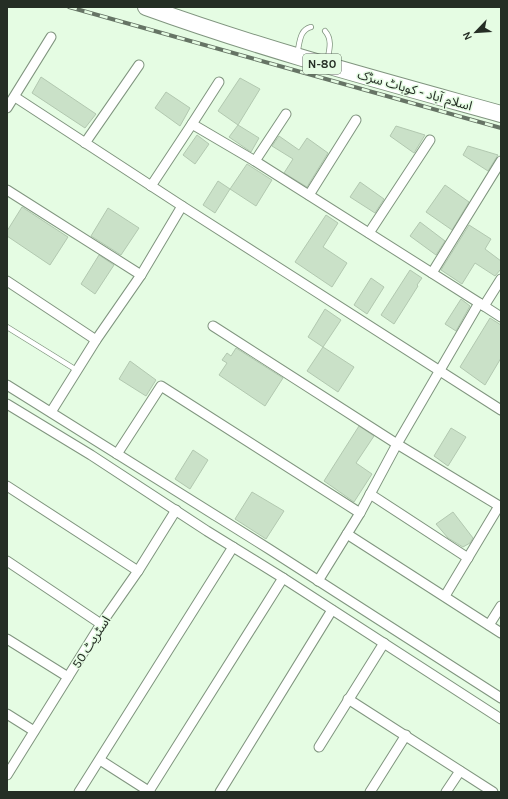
<svg xmlns="http://www.w3.org/2000/svg" width="508" height="799" font-family="Karla,'Noto Sans Arabic',sans-serif">
  <style>
    .building { fill: #cae1c8; stroke: #b2c8b0 }
    .lines { fill: none; stroke-linecap: round; stroke-linejoin: round }
    .lane-casing { stroke: #80957f; stroke-width: 6 }
    .street-casing { stroke: #80957f; stroke-width: 11 }
    .highway-casing { stroke: #80957f; stroke-width: 18 }
    .lane { stroke: #fff; stroke-width: 4.5 }
    .street { stroke: #fff; stroke-width: 9 }
    .highway { stroke: #fff; stroke-width: 16 }
    .rail-casing { stroke: #667465; stroke-width: 4 }
    .rail { stroke: #e5fce3; stroke-width: 2.5; stroke-dasharray: 8; stroke-linecap: butt }
    .labels { text-anchor: middle; dominant-baseline: central; stroke-width: 3; stroke-linejoin: round; paint-order: stroke }
    .shield { fill: #e5fce3; stroke: #5f6c5e; stroke-width: 1 }
    .shield-label { font-size: 12px; font-weight: bold; fill: #252e25 }
    .street-label { font-size: 13px; fill: #252e25; stroke: #e5fce3 }
  </style>
  <rect width="100%" height="100%" fill="#e5fce3"/>
  <!-- building -->
  <g class="building">
    <path d="M41,77L96,114L85,128L32,93Z"/>
    <path d="M240,78L260,89L238,125L218,111Z"/>
    <path d="M166,92L190,108L180,126L155,108Z"/>
    <path d="M238,125L259,138L251,152L229,137Z"/>
    <path d="M396,126L425,135L414,153L390,136Z"/>
    <path d="M197,135L209,144L195,164L183,155Z"/>
    <path d="M279,136L299,150L307,138L328,153L307,187L284,173L293,159L272,146Z"/>
    <path d="M468,146L498,155L488,171L463,155Z"/>
    <path d="M247,164L272,180L256,206L230,189Z"/>
    <path d="M218,181L230,189L215,213L203,205Z"/>
    <path d="M360,182L384,199L375,213L350,197Z"/>
    <path d="M445,185L469,202L452,230L426,212Z"/>
    <path d="M22,207L68,237L50,265L7,236V231Z"/>
    <path d="M108,208L139,228L121,255L91,236Z"/>
    <path d="M326,215L338,223L323,247L347,263L332,287L295,262Z"/>
    <path d="M420,222L445,241L436,255L410,236Z"/>
    <path d="M469,225L491,239L485,249L501,261V269L495,276L475,263L462,284L441,270Z"/>
    <path d="M99,255L114,265L95,294L81,284Z"/>
    <path d="M410,270L422,278L417,285L418,286L394,324L381,315Z"/>
    <path d="M371,278L384,287L367,314L354,305Z"/>
    <path d="M461,299L470,306L456,331L445,324Z"/>
    <path d="M325,309L341,320L323,347L308,337Z"/>
    <path d="M490,318L501,325V358L485,385L460,367Z"/>
    <path d="M323,347L354,367L338,392L307,371Z"/>
    <path d="M236,348L283,378L265,406L219,375L227,363L222,360L227,353L231,356Z"/>
    <path d="M130,361L156,380L146,396L119,379Z"/>
    <path d="M359,426L374,436L356,463L372,474L354,502L324,481Z"/>
    <path d="M451,428L466,437L448,466L434,456Z"/>
    <path d="M193,450L208,460L190,489L175,479Z"/>
    <path d="M252,492L284,511L266,539L235,519Z"/>
    <path d="M453,512L473,538L470,543L463,547L448,538L436,524Z"/>
  </g>
  <g class="lines">
    <!-- lane casing -->
    <g class="lane-casing">
      <g id="lane">
        <path d="M325,31C333,40 329,51 327,62"/>
        <path d="M297,54C300,43 299,30 311,27"/>
        <path d="M7,327L78,371"/>
      </g>
    </g>
    <!-- street casing -->
    <g class="street-casing">
      <g id="street">
        <path d="M15,97L182,206L501,410"/>
        <path d="M7,108L51,37"/>
        <path d="M192,124L219,82"/>
        <path d="M85,143L139,65"/>
        <path d="M255,161L286,114"/>
        <path d="M151,186L192,124L255,161L484,306"/>
        <path d="M7,190L141,275"/>
        <path d="M309,195L356,120"/>
        <path d="M369,233L430,140"/>
        <path d="M432,273L501,161"/>
        <path d="M501,279L484,306L501,317"/>
        <path d="M7,281L96,340"/>
        <path d="M213,326L397,444L501,507"/>
        <path d="M7,385L269,549L501,698"/>
        <path d="M7,404L91,455L207,531L283,578L501,719"/>
        <path d="M51,412L96,340L141,275L182,206"/>
        <path d="M117,454L161,386L360,513"/>
        <path d="M7,486L138,571"/>
        <path d="M370,494L468,558"/>
        <path d="M347,534L501,633"/>
        <path d="M7,561L101,624"/>
        <path d="M318,581L360,513L397,444L479,303"/>
        <path d="M445,596L499,506"/>
        <path d="M489,625L501,606"/>
        <path d="M7,639L68,677"/>
        <path d="M348,699L493,792"/>
        <path d="M7,714L34,731"/>
        <path d="M319,747L384,643"/>
        <path d="M100,760L150,792"/>
        <path d="M7,775L101,624L138,571L176,510"/>
        <path d="M149,791L283,578"/>
        <path d="M79,792L233,547"/>
        <path d="M220,792L332,610"/>
        <path d="M370,792L406,735"/>
        <path d="M446,792L460,771"/>
      </g>
    </g>
    <!-- highway casing -->
    <g class="highway-casing">
      <path id="highway" d="M146,7C262,49 382,81 501,114"/>
    </g>
    <!-- lane -->
    <use href="#lane" class="lane"/>
    <!-- street -->
    <use href="#street" class="street"/>
    <!-- highway -->
    <use href="#highway" class="highway"/>
    <!-- rail casing -->
    <g class="rail-casing">
      <path id="rail" d="M69,7L501,128"/>
    </g>
    <!-- rail -->
    <use href="#rail" class="rail"/>
  </g>
  <g class="labels">
    <!-- shield labels -->
    <rect class="shield" x="303" y="54" width="38" height="20" rx="3"/>
    <g class="shield-label">
      <text x="322" y="64">N-80</text>
    </g>
    <!-- street labels -->
    <g class="street-label">
      <text transform="translate(415 90) rotate(16)">اسلام آباد - کوہاٹ سڑک</text>
      <text transform="translate(91 642) rotate(-57)">اسٹریٹ 50</text>
    </g>
  </g>
  <!-- border -->
  <rect width="508" height="799" fill="none" stroke="#252e25" stroke-width="16"/>
  <!-- north arrow -->
  <g transform="translate(476 32) rotate(245)" stroke="#e5fce3" stroke-width="3" paint-order="stroke">
  <path d="M0-3L7 15L0 10L-7 15Z" fill="#252e25"/>
  <text y="-6" font-size="11" font-weight="bold" text-anchor="middle" fill="#252e25">N</text>
  </g>
</svg>
